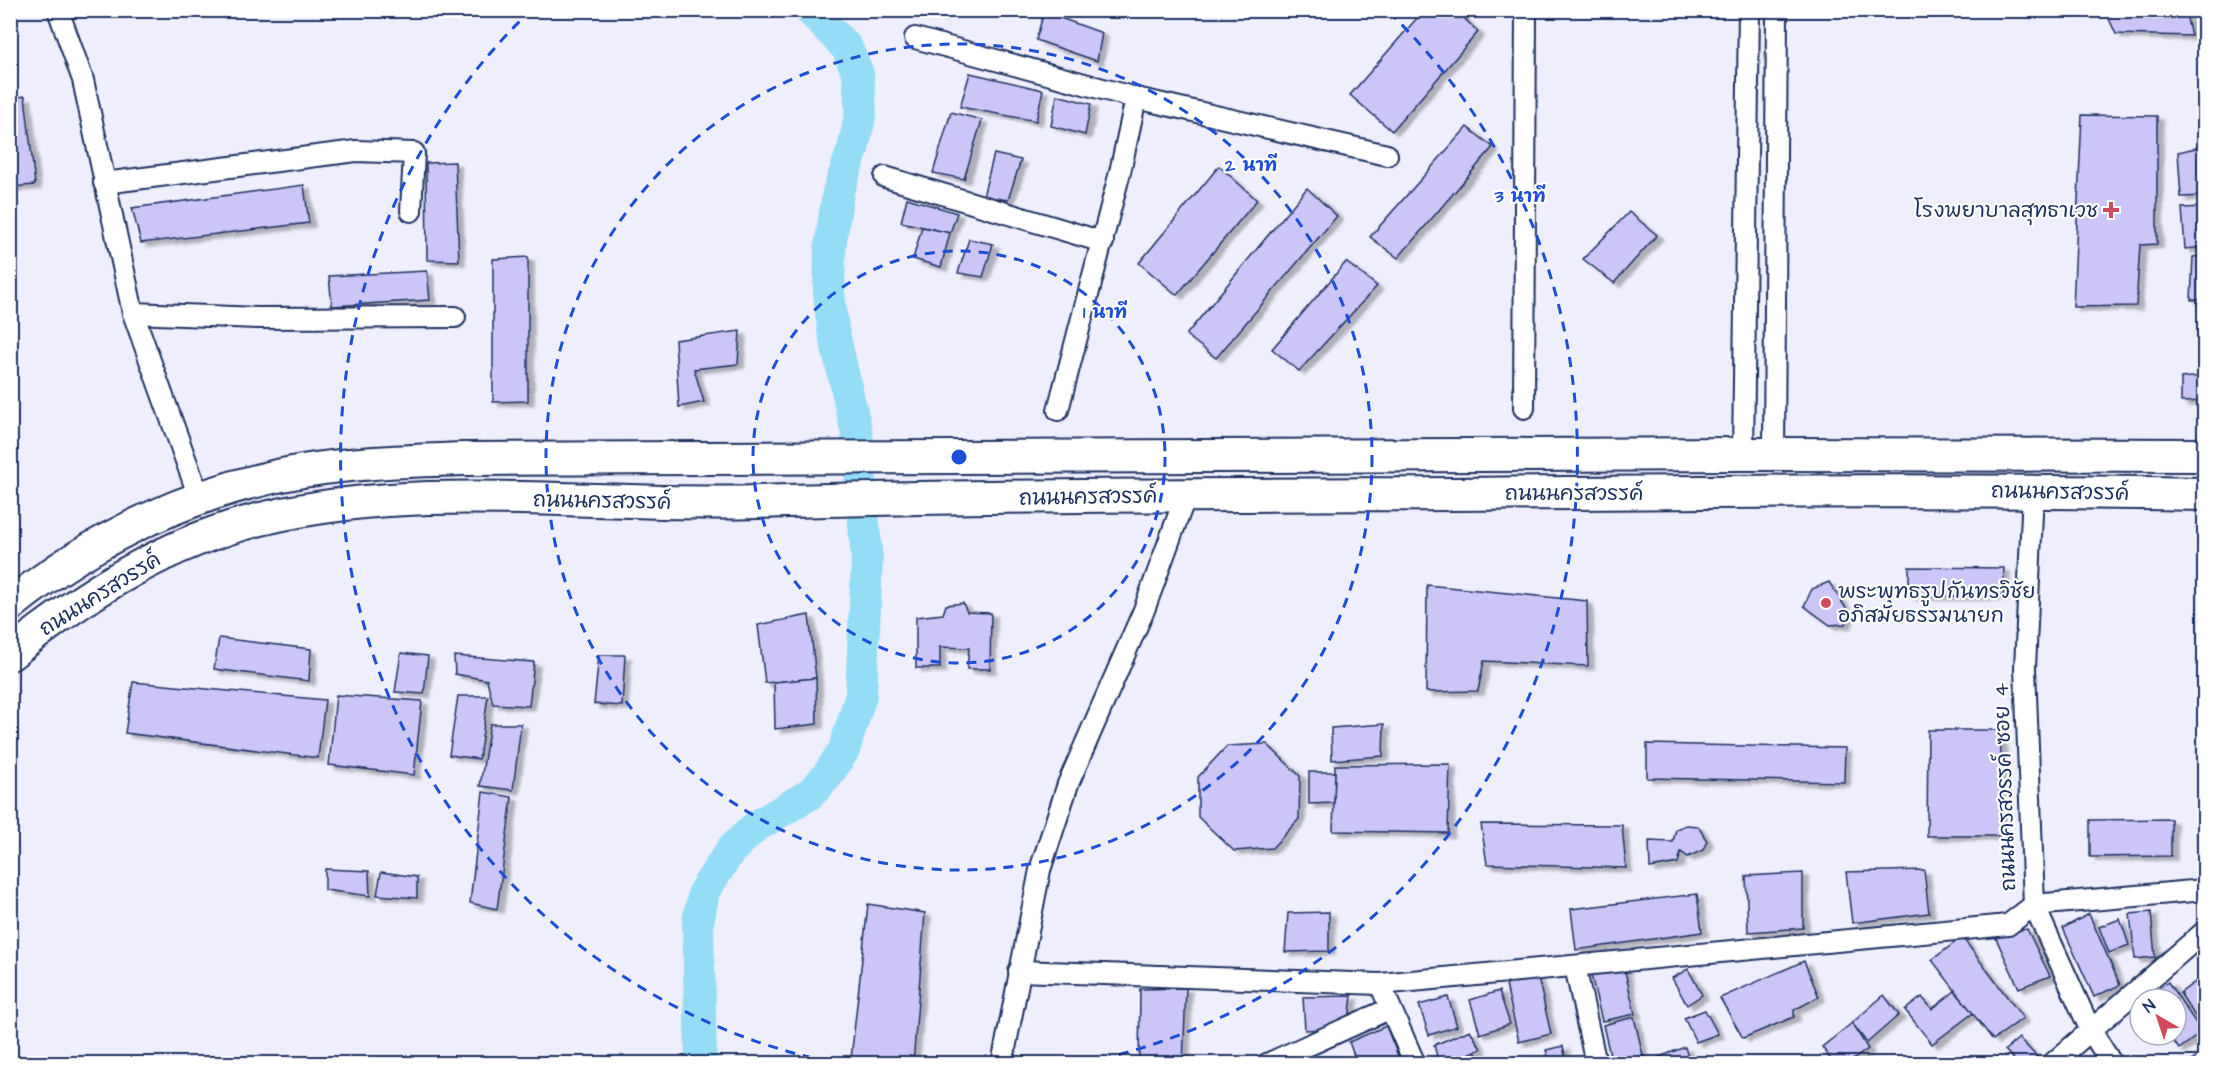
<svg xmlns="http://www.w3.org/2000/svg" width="2215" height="1074" font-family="'Architects Daughter','Playpen Sans Thai',sans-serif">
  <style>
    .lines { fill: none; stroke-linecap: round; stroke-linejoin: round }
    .river { stroke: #95ddf7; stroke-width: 32 }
    .building { fill: #cbc5f8; stroke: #1b2f5e; stroke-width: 1.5; filter: url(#shadow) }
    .street-casing { stroke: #1b2f5e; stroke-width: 24 }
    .primary-casing { stroke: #1b2f5e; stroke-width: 36 }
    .street { stroke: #fff; stroke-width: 20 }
    .primary { stroke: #fff; stroke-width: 32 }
    .ring { fill: none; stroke: #1d4ed8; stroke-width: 3; stroke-dasharray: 10 8 }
    .poi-dot { fill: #d1495b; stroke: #fff; stroke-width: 2 }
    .labels { text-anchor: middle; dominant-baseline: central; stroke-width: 4.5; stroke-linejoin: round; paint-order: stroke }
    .poi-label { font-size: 21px; fill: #1b2f5e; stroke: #fff; text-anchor: end }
    .street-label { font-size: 21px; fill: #1b2f5e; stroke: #fff }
    .centre { fill: #1d4ed8; stroke: #fff; stroke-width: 3 }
    .ring-label { font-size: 18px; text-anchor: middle; font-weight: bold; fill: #1d4ed8; stroke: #fff; stroke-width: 4.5; stroke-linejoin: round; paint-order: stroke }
  </style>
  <defs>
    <filter id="shadow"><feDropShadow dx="6" dy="4" stdDeviation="1.5" flood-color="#0004"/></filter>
  </defs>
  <rect width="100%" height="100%" fill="#efeefd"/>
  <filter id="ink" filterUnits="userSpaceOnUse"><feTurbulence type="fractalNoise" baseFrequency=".0167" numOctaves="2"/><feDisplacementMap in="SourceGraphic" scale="12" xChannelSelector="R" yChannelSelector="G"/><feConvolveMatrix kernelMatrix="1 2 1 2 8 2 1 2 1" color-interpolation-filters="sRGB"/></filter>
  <g filter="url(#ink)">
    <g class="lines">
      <!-- river -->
      <path class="river" d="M701,1064L698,922L704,891L731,850L755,827L810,794L827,776L844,750L861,695L867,562L857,434L833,329L829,293L830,248L838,192L853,149L861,112L858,74L847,48L810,10"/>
    </g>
    <!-- building -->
    <g class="building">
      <path d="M1424,10H1456L1478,32L1392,131L1350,95Z"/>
      <path d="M2105,10H2185L2191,36L2116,34Z"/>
      <path d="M1044,12L1102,33L1097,61L1036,40Z"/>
      <path d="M970,73L1043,90L1036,121L960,107Z"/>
      <path d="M1057,95L1091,104L1085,135L1051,126Z"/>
      <path d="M25,96L35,185L10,187V98Z"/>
      <path d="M951,112L982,120L964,179L933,173Z"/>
      <path d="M2082,115L2157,116V244L2140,245L2136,306L2073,307Z"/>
      <path d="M1467,127L1493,147L1398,258L1370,237Z"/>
      <path d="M2200,147L2204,196L2181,197L2178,152Z"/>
      <path d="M994,154L1021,160L1008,200L983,196Z"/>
      <path d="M455,162L459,261L427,260L426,163Z"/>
      <path d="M1219,166L1257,200L1177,295L1139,263Z"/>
      <path d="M304,185L309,223L141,243L132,208Z"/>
      <path d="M1307,188L1337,216L1216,358L1186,335Z"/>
      <path d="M907,198L957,213L950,233L901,222Z"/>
      <path d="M2204,207V247L2185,249L2182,208Z"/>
      <path d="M1629,212L1657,235L1614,283L1583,259Z"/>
      <path d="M922,227L950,233L941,267L913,259Z"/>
      <path d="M969,239L993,244L983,277L958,273Z"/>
      <path d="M2204,256V300H2191L2193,257Z"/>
      <path d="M528,257V401L493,402V259Z"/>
      <path d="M1346,262L1377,286L1299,371L1272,349Z"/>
      <path d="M427,271L430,300L332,306L329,276Z"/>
      <path d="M740,331L738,364L694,369L704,402L679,407L675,340Z"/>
      <path d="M2204,376V401L2181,402V378Z"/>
      <path d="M1909,567L2004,568L2003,596H1909Z"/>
      <path d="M1829,582L1849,613L1845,624L1830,625L1804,606L1812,589Z"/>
      <path d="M1427,585L1587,601L1588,666L1484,661L1478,691L1426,692Z"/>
      <path d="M963,603L967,612L991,613L990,669H967L969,648L940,647V668H916V617L943,614L946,605Z"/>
      <path d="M809,615L816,678L765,683L758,625Z"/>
      <path d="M219,638L311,649L309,681L214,669Z"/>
      <path d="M401,653L428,656L424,694L395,692Z"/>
      <path d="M599,655H625L622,706L594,704Z"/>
      <path d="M454,656L534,662L529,706L493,704L487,680L455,674Z"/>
      <path d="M816,678L817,724L775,729L774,682Z"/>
      <path d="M133,682L325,700L318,758L125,733Z"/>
      <path d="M336,695L422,701L414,775L329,765Z"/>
      <path d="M458,696H488L479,759L449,755Z"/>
      <path d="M490,724H521L513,790L480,786Z"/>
      <path d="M1384,724L1383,756L1332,760L1331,728Z"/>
      <path d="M1928,730H2001L2000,836H1927Z"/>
      <path d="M1267,744L1300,776L1299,819L1272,848L1234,851L1198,817V777L1227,746Z"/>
      <path d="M1647,744L1845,748L1844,782L1647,778Z"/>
      <path d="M1450,764L1448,833L1333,831L1335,765Z"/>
      <path d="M1309,772H1335L1334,803L1309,804Z"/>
      <path d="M483,792L512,797L497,909L470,903Z"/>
      <path d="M2196,815H2204V858H2198Z"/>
      <path d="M2171,819V856L2090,857V820Z"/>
      <path d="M1481,824L1622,825L1626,868L1487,864Z"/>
      <path d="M1686,825L1698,826L1707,841L1703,850L1688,857L1681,852L1678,863L1650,868L1649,841L1673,842L1676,829Z"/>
      <path d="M325,869L369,871L370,896L325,890Z"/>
      <path d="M1924,870L1929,913L1852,923L1846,872Z"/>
      <path d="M381,872L417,877V898L377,895Z"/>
      <path d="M1803,873V928L1748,932L1746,876Z"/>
      <path d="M1697,894L1702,932L1576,950L1571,909Z"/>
      <path d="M868,904L925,913L913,1064H875L851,1059Z"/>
      <path d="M1329,912V951L1285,952L1288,913Z"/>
      <path d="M2151,912L2155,957L2135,959L2130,914Z"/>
      <path d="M2089,914L2120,985L2094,997L2063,928Z"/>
      <path d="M2120,919L2129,945L2109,953L2099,927Z"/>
      <path d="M2027,929L2050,976L2019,988L1994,934Z"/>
      <path d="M1962,937L2023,1018L1993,1040L1932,960Z"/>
      <path d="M1804,961L1819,997L1794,1010V1017L1743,1038L1720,998Z"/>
      <path d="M1624,967L1635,1014L1602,1021L1591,975Z"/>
      <path d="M1688,969L1702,995L1687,1005L1672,978Z"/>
      <path d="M1538,977L1551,1034L1519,1042L1506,985Z"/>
      <path d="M2168,982L2202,1032L2179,1049L2169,1035H2176V999H2159L2154,992Z"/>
      <path d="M2195,982L2204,996V1030L2180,993Z"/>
      <path d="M1186,988L1183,1064H1139L1140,989Z"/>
      <path d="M1499,991L1510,1024L1480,1034L1470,1000Z"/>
      <path d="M1955,991L1973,1013L1932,1044L1905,1010L1922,997L1932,1009Z"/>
      <path d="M1884,995L1899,1015L1867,1043L1852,1023Z"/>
      <path d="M1352,996L1348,1028L1305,1030L1303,997Z"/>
      <path d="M1448,997L1457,1026L1429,1035L1419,1005Z"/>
      <path d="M1705,1010L1718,1034L1696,1042L1684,1018Z"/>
      <path d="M1634,1017L1645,1064H1612L1603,1025Z"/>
      <path d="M1852,1023L1868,1049L1847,1064H1834L1822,1047Z"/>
      <path d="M1386,1026L1399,1058L1385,1064H1357L1349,1042Z"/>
      <path d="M1470,1030L1481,1049L1447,1064H1439L1434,1045Z"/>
      <path d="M2019,1038L2041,1061L2038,1064H2018L2005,1050Z"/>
      <path d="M1563,1046L1567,1064H1534L1533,1060L1548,1056L1546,1050Z"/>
      <path d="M1685,1047L1690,1064H1655L1654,1059Z"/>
      <path d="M1475,1051L1480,1064H1447Z"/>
      <path d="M2204,1052V1064H2191L2190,1062Z"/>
    </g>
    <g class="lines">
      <!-- street casing -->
      <g class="street-casing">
        <g id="street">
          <path d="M58,10L83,80L133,313L199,497"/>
          <path d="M915,38L1136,98L1120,172L1058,410"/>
          <path d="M1136,98L1387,155"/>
          <path d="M885,177L1103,242"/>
          <path d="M104,183L356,151L414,153L411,211"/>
          <path d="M133,313L258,318L455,317"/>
          <path d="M1524,408L1526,10"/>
          <path d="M1743,454L1749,10"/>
          <path d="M1774,454L1777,10"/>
          <path d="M2033,491L2025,668L2034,905L2090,1029L2112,1064"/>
          <path d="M1575,966L1596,1064"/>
          <path d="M1019,971L1380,984"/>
          <path d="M1002,1064L1040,870L1068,784L1144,610L1186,495"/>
          <path d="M1267,1064L1389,1009"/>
          <path d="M1415,1064L1380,984L2008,925L2034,905L2204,890"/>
          <path d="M2052,1064L2204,932"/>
        </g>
      </g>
      <!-- primary casing -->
      <g class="primary-casing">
        <g id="primary">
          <path d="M10,605C94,537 196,489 303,471C356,462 409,461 463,459L1743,454L2204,455"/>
          <path d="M10,654C86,593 170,540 265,518C426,480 594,507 757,502C989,495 1221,495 1453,494C1703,492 1954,489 2204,494"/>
        </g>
      </g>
      <!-- street -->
      <use href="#street" class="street"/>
      <!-- primary -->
      <use href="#primary" class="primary"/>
    </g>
  </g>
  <!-- distance rings -->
  <g class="ring">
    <circle cx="959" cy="457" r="206"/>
    <circle cx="959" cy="457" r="413"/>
    <path d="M830 1062A619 619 0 0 1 529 12M1389 12A619 619 0 0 1 1088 1062"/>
  </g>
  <!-- markers -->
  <g class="poi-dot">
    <path d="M2108 201h6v6h6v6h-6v6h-6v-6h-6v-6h6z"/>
    <circle cx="1826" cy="603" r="6"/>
  </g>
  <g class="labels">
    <!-- poi labels -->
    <g class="poi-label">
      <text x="2098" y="210">โรงพยาบาลสุทธาเวช</text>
      <text x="1838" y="591" text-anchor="start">พระพุทธรูปกันทรวิชัย<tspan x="1838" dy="24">อภิสมัยธรรมนายก</tspan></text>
    </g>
    <!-- street labels -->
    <g class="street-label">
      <text transform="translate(2060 492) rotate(1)">ถนนนครสวรรค์</text>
      <text x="1574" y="493">ถนนนครสวรรค์</text>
      <text transform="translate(1088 497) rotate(-1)">ถนนนครสวรรค์</text>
      <text transform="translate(602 501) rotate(1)">ถนนนครสวรรค์</text>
      <text transform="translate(100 594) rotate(-32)">ถนนนครสวรรค์</text>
      <text transform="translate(2005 787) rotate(-92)">ถนนนครสวรรค์ ซอย 4</text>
    </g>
  </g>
  <circle cx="959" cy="457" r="9" class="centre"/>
  <g class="ring-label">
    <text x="1251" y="171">2 นาที</text>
    <text x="1520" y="202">3 นาที</text>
    <text x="1105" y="318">1 นาที</text>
  </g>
  <!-- margin -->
  <rect width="2215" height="1074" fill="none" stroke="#fff" stroke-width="36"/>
  <rect x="18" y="18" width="2179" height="1038" fill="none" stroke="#1b2f5e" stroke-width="2" filter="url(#ink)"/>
  <!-- north arrow -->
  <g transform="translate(2158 1017) rotate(321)"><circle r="28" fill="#ffffff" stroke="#a4acbf" stroke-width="1.5"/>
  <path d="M0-4.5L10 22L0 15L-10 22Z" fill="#d1495b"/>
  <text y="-9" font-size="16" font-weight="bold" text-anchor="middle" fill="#1b2f5e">N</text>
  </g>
</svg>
